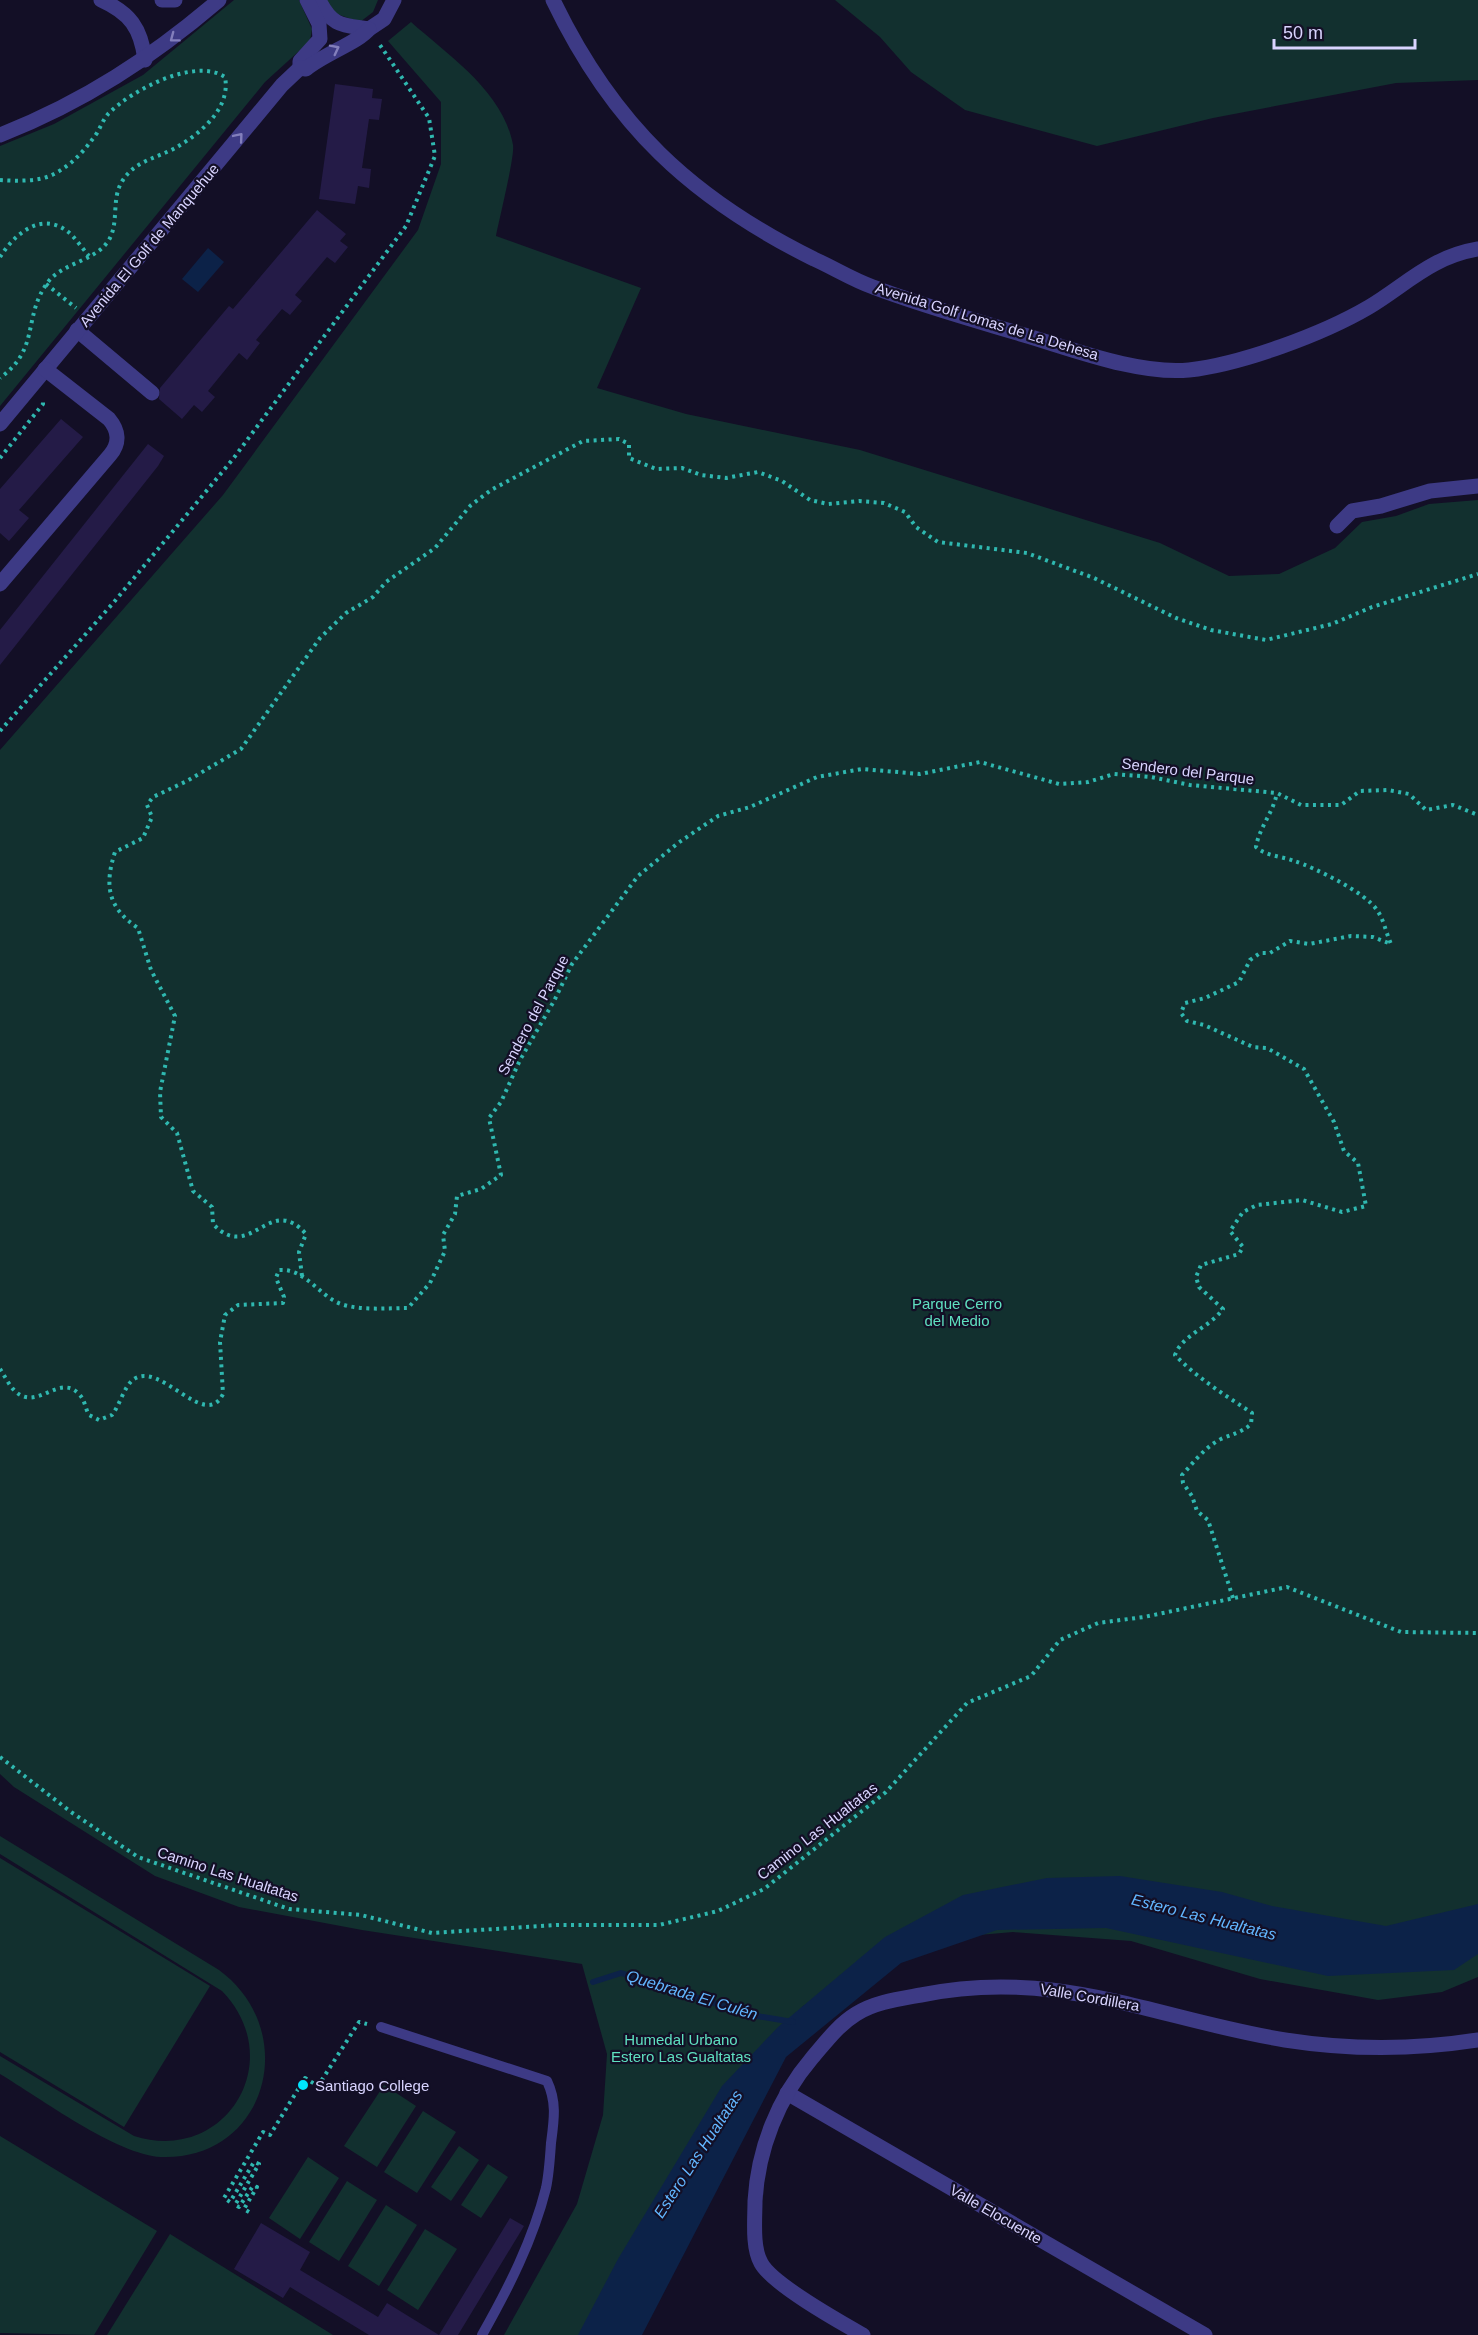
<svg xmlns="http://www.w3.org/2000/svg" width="1478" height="2335" font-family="Arial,sans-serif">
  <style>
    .green { fill: #12302f }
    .water { fill: #0c2248 }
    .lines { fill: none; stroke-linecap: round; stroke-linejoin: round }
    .stream { stroke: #0c2248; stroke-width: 6 }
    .building { fill: #241b47 }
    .path { stroke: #2fb8b0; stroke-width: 4; stroke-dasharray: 3 4.5; stroke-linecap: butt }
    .service { stroke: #3d3a85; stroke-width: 10 }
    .minor { stroke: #3d3a85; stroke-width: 15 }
    .oneway { stroke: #837fbc }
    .poi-dot { fill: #00e5ff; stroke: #130f26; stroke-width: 2 }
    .labels { text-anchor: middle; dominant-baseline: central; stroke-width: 4.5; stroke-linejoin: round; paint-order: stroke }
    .street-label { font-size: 15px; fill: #d9d4ff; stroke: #130f26 }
    .park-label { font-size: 15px; fill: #5fe0c0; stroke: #130f26 }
    .poi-label { font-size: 15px; fill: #d9d4ff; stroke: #130f26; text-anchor: start }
    .water-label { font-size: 16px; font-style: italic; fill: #62b6ff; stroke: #130f26 }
  </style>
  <rect width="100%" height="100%" fill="#130f26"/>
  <!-- green -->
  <g class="green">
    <path d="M234,0H299L312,29L310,41L265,82L0,406V146L54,124L143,75Z"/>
    <path d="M325,0H378L373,12L360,22L334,13Z"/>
    <path d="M835,0H1478V80L1396,83L1213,118L1097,146L965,110L911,72L880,37Z"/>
    <path d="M411,22C449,56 503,91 513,145C515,156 499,220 496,236L641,288L597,388L686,414L860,450L1160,543L1229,576L1279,574L1335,548L1362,522L1396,516L1429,504L1478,500V1977L1442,1992L1378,2000L1260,1979L1131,1941L1013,1932L967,1936L911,1949L803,2006L611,2335H504L577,2204L603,2115L607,2054L582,1964L362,1930L239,1907L155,1876L14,1787L0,1774V750L223,495L418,230L441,164V102L388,41Z"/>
    <path d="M0,1836L219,1970C302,2031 267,2161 161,2157C117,2155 40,2098 0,2074V2056L134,2136C226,2165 289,2060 222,1991L0,1854Z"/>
    <path d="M0,1858L210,1986L124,2127L0,2052Z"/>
    <path d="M384,2085L416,2106L377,2167L344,2146Z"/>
    <path d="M423,2111L456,2132L417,2193L384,2172Z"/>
    <path d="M0,2136L157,2231L94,2335L0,2333Z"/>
    <path d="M459,2146L479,2160L451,2201L431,2187Z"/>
    <path d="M308,2157L339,2178L300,2239L269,2218Z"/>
    <path d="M488,2164L508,2177L481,2218L461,2205Z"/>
    <path d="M347,2181L377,2200L339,2261L309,2242Z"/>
    <path d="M386,2205L417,2225L379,2286L348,2266Z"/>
    <path d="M425,2229L457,2249L418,2310L387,2290Z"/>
    <path d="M170,2234L333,2335H107Z"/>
  </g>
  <!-- water -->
  <g class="water">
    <path d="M208,248L224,262L198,292L182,279Z"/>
    <path d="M1120,1876L1222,1892L1272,1906L1386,1926L1478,1904V1954L1454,1970L1328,1976L1106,1928L997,1930L901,1963L786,2057L642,2335H578L618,2259L722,2086L778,2027L885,1937L963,1895L1047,1878Z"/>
  </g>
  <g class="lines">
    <!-- stream -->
    <path class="stream" d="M593,1982L621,1973L751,2015L793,2022"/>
  </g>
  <!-- building -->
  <g class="building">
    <path d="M335,84L373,89L372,98L382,99L379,120L369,119L362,168L371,169L369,188L358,186L355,204L319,199Z"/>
    <path d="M317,210L346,234L340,241L348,247L335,263L327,257L295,295L302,301L290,315L282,309L256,340L260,343L247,360L239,353L208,391L215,397L202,412L194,405L182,419L159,399L160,388L229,306L233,309Z"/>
    <path d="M61,419L83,437L19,510L29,518L9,541L0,533V489Z"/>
    <path d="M148,444L164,456L158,466L0,665V630Z"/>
    <path d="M510,2218L524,2226L458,2335H369L290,2287L283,2298L234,2269L261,2223L310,2252L300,2270L378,2317L387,2303L439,2335Z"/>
  </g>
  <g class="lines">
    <!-- path -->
    <g class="path">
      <path d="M0,180C17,181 39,182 54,174C73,164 85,150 97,133C101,126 104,118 109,113C132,90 195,57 225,77C231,108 201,133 177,147C158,158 136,160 123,180C111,197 119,220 110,238C98,261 63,262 48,282C22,317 41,348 0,378"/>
      <path d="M0,257C14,235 40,211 67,231C75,237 82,248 89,256"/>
      <path d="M46,284L76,308"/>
      <path d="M0,458L43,404V399"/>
      <path d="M0,731L114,602L233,459L406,226L435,156L429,118L378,42"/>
      <path d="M302,1276L299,1252L306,1234C269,1192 251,1264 213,1224L212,1207L193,1191L177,1133L161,1117L160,1092L175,1016L151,970L138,928C108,908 104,886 115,852L143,838L152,817L147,805L153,797L187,781L241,749L320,638L346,613L373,597L386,582L435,548L471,505L491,490L583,441L619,439L629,444V458L656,469L682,468L701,475L726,478L758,472L782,481L810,500L828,504L859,501L884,503L905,512L916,527L938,542L1027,553L1094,578L1176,618L1211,630L1266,640L1332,624L1372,607L1478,574"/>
      <path d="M0,1369C5,1376 9,1386 16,1392C38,1411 59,1373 79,1394C85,1400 85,1408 89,1415L99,1420L112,1415C120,1405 124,1386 134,1379C161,1361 205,1431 223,1394L220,1342L225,1315L238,1305L283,1303L284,1297L276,1278L279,1270C305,1268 319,1296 341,1304C362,1311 387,1308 408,1308L430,1283L445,1251L443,1235L455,1214L457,1196L481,1189L501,1175L489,1118L501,1102L520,1060L554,1001L572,964L638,876L678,843L718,816L750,807L817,777L862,769L920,774L980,762L1059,784L1088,782L1114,774L1151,777L1190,785L1277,793L1301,805H1341L1360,791L1388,790L1409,794L1426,810L1453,805L1478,815"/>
      <path d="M1233,1598L1208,1520L1197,1511L1192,1496L1183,1483L1182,1475C1194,1462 1205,1447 1221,1439C1232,1434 1241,1433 1251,1424L1252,1413C1225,1395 1197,1378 1175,1355C1182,1335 1209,1328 1223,1309L1199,1287L1196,1277L1201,1265L1239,1254L1243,1247L1230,1231L1243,1212L1257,1205L1302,1200L1342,1212L1366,1206L1358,1163L1344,1151L1334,1122L1304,1069L1267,1048L1253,1047L1204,1025L1187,1021L1181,1013L1185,1003L1205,998L1239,982L1250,960L1260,953H1270L1290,941L1309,944L1351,936L1373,937L1391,944C1386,933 1384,920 1377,910C1366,893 1314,867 1294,861C1281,856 1266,856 1256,847C1259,828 1273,813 1277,793"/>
      <path d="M0,1757L71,1812L138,1857L289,1909L361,1915L432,1933L557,1925H659L718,1911L764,1889L886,1792L967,1703L1031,1676L1060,1640L1098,1623L1144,1617L1287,1587L1401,1632L1478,1633"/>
      <path d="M249,2212L244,2209L257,2187L253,2186L239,2207L235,2205L259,2164L254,2162L230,2202L224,2198L263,2132L270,2135L305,2078L318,2086L359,2022L367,2024"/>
    </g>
    <!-- service -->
    <path class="service" d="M381,2027L547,2081C557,2102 554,2120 551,2143C550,2158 549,2174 546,2188C533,2240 508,2289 482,2335"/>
    <!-- minor -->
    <g class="minor">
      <path d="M101,0C130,13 141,28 145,60"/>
      <path d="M162,0H175"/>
      <path d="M319,0C332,27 343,25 369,29L384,19L394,0"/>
      <path d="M553,0C613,125 691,198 814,259C834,268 853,280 873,287C923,306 974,320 1024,335C1072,349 1139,375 1189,370C1242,364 1323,334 1369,307C1407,284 1431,257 1478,249"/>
      <path d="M300,68V61L320,39L319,24L307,0"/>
      <path d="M0,135C84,102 151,58 219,0"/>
      <path d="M77,330L152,393"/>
      <path d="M0,424L282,85L300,68L306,69C324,54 359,42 369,29"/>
      <path d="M1337,526L1352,511L1381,506L1430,491L1478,486"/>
      <path d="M0,584L110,455C120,443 119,431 109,419L45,369"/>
      <path d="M787,2093L1205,2335"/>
      <path d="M863,2335C840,2322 772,2284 761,2263C752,2247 755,2219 755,2201C758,2149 778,2098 812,2058C825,2043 838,2025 856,2014C875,2002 899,1999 921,1995C1058,1967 1156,2019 1285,2040C1349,2050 1414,2050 1478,2040"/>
    </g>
  </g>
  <!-- one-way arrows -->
  <defs><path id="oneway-chevron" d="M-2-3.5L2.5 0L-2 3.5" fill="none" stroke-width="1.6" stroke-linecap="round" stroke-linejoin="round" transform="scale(1.5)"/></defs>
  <g class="oneway">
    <use href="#oneway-chevron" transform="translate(174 38) rotate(143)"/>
    <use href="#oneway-chevron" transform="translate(335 49) rotate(-27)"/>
    <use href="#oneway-chevron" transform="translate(239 137) rotate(-50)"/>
  </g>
  <!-- markers -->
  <circle class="poi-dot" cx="303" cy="2085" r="6"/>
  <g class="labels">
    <!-- street labels -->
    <g class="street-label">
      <text transform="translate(149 245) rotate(-50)">Avenida El Golf de Manquehue</text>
      <text transform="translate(987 321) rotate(17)">Avenida Golf Lomas de La Dehesa</text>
      <text transform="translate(1188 771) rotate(7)">Sendero del Parque</text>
      <text transform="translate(533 1015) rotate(-62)">Sendero del Parque</text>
      <text transform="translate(817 1831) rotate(-38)">Camino Las Hualtatas</text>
      <text transform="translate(228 1874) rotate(18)">Camino Las Hualtatas</text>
      <text transform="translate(1090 1997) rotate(10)">Valle Cordillera</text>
      <text transform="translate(996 2214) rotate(30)">Valle Elocuente</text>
    </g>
    <!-- park labels -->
    <g class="park-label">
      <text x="957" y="1303">Parque Cerro<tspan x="957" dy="17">del Medio</tspan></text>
      <text x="681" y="2039">Humedal Urbano<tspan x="681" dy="17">Estero Las Gualtatas</tspan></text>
    </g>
    <!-- poi labels -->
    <g class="poi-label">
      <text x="315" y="2085">Santiago College</text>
    </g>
    <!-- water labels -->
    <g class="water-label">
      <text transform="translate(1204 1917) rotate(14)">Estero Las Hualtatas</text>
      <text transform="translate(692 1995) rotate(17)">Quebrada El Culén</text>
      <text transform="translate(698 2154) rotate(-57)">Estero Las Hualtatas</text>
    </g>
  </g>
  <!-- scale -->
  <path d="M1274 39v9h141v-9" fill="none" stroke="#d9d4ff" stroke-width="3"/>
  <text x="1283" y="39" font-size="18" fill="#d9d4ff" stroke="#130f26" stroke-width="4.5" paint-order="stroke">50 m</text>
</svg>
